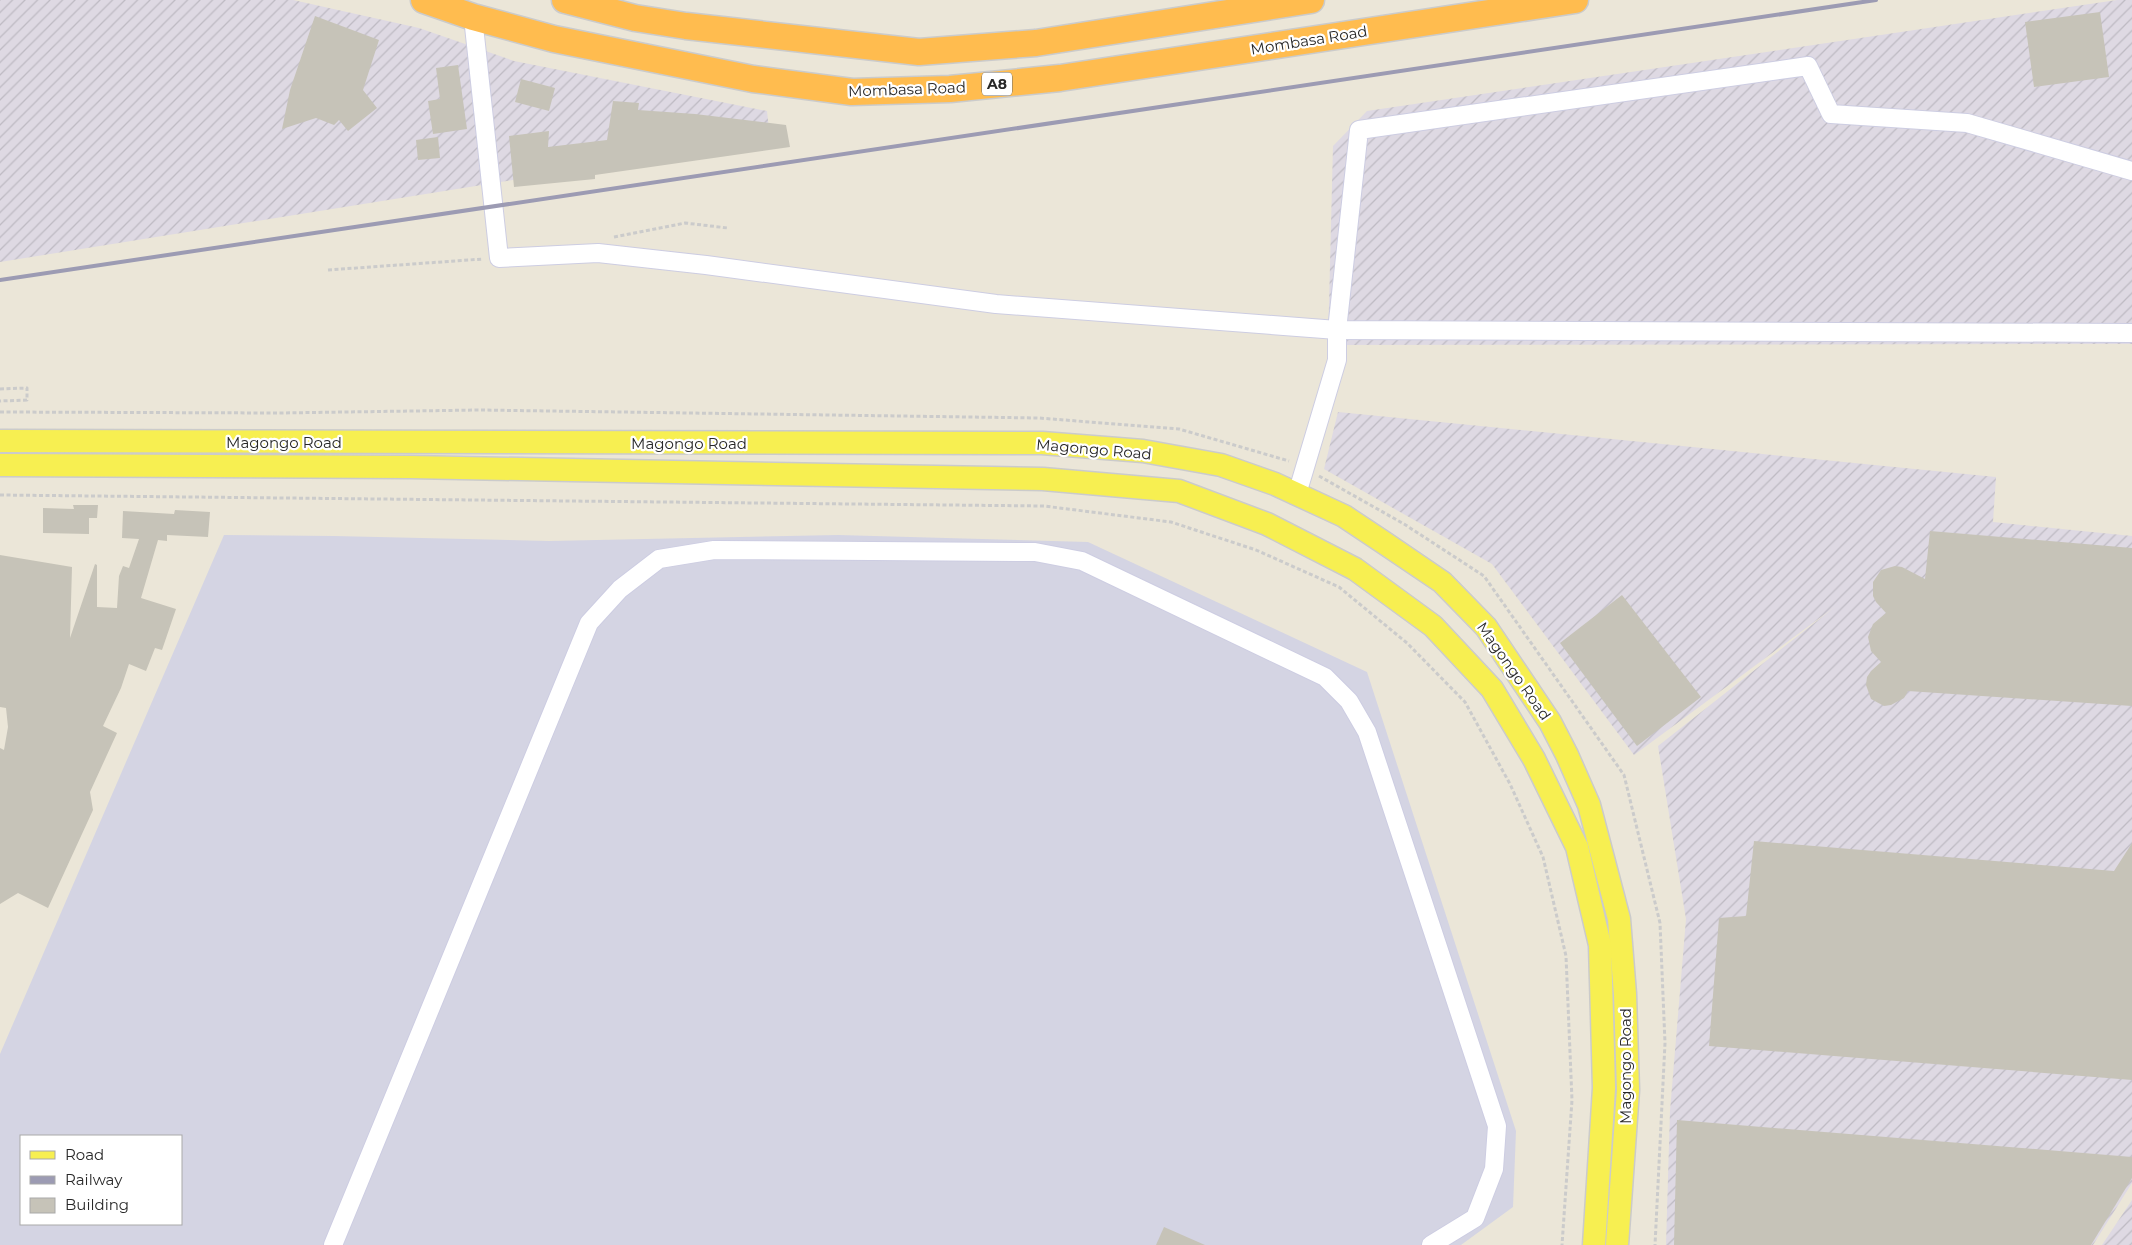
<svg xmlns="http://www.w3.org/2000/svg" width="2132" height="1245" font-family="Montserrat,sans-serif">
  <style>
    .industrial { fill: url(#industrial-furrows) }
    .airport { fill: #d4d4e3; fill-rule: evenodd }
    .building { fill: #c6c3b8 }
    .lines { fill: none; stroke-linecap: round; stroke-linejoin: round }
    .minor-casing { stroke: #cdcde2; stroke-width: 20 }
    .major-casing { stroke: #cbcbcb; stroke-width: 25 }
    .highway-casing { stroke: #cbcbcb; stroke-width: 29 }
    .path { stroke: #cbcbcb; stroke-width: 3; stroke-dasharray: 4 2.5; stroke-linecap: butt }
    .minor { stroke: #fff; stroke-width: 18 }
    .major { stroke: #f7ef51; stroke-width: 22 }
    .highway { stroke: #ffbc4f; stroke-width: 26 }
    .rail { stroke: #9c9bb3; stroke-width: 4 }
    .labels { text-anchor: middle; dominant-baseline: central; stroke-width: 4.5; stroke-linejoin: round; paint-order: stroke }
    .shield { fill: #fff; stroke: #686868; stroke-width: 1 }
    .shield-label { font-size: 14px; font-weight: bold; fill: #282828 }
    .street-label { font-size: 15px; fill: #282828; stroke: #fff }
  </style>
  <defs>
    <pattern id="industrial-furrows" width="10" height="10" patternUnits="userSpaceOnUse" patternTransform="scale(1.25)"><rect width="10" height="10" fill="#ded9e3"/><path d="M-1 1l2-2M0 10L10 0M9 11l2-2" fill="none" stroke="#bebac3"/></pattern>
  </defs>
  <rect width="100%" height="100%" fill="#ebe6d8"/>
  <!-- industrial -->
  <g class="industrial">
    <path d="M0,0H293L419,28L514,61L767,111L770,139L0,262Z"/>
    <path d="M2117,0H2132V344L1328,345L1333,146L1367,111Z"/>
    <path d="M1338,412L1996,477L1993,522L2132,536V1183L2093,1245H1666L1670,1111L1686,919L1658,746L1836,606L1634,755L1492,564L1324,469Z"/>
    <path d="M2132,1200V1245H2102Z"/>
  </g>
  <!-- airport -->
  <path class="airport" d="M224,535L334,536L549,541L838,535L1088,542L1367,672L1516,1131L1513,1207L1461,1245H0V1054ZM21,1136H181V1224H21Z"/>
  <!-- building -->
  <g class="building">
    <path d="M2100,12L2109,77L2034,87L2025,22Z"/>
    <path d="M315,16L379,40L363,90L377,108L348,131L339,120L334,125L316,118L282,129L290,90Z"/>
    <path d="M458,65L467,129L433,134L428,101L440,99L436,68Z"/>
    <path d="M521,79L555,88L549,111L515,102Z"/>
    <path d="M613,101L639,103L638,110L695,114L786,125L790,147L595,175V179L514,187L509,136L549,131L548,147L607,140Z"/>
    <path d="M438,137L440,158L418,160L416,140Z"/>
    <path d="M73,505H98L97,518H89V534L43,533V508L74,509Z"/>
    <path d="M175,510L210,512L208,537L167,535V541L158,540L141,598L176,609L162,650L155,648L146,671L129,664L121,688L103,726L117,733L90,792L93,810L48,908L18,893L0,904V748L4,750L8,727L6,708L0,707V555L72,567L70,638L95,564L97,565V607L117,608L119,576L123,566L129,568L139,539L122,538L123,511L174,514Z"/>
    <path d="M1930,531L2132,548V706L1908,691L1904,698L1891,705L1884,706L1871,699L1866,685L1867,677L1871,671L1881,662L1871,651L1868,637L1873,624L1886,613L1876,602L1873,596V582L1881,570L1895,566L1902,567L1925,579Z"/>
    <path d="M1622,595L1701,697L1637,746L1560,643Z"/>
    <path d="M1754,841L2114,871L2132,843V1080L1709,1046L1719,918L1746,916Z"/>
    <path d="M1677,1120L2132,1157V1178L2091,1245H1674Z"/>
    <path d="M1164,1227L1205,1245H1156Z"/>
  </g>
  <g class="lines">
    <!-- minor casing -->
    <g class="minor-casing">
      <g id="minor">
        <path d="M473,17L499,258L598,253L706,265L996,304L1337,330L2132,333"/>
        <path d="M1297,494L1337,360V330L1359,130L1808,66L1831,114L1967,123L2132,171"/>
        <path d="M333,1245L589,623L620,589L659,559L714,550L1035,552L1082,561L1325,677L1349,701L1367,732L1497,1126L1494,1169L1475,1218L1431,1245"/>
      </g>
    </g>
    <!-- major casing -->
    <g class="major-casing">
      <g id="major">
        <path d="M0,441L1042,443L1143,451L1221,465L1275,484L1344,516L1383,542L1442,582L1486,627L1550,722L1567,755L1589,805L1619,919L1625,994L1628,1090L1617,1245"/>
        <path d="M0,465L410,467L1043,479L1179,491L1267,524L1355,569L1433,626L1492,689L1534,759L1577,847L1600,945L1604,1088L1594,1245"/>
      </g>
    </g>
    <!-- highway casing -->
    <g class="highway-casing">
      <g id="highway">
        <path d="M424,0L473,17L554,39L753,79L852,92L950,89L1060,78L1575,0"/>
        <path d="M565,0L635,18L686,26L919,52L1036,43L1311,0"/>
      </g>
    </g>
    <!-- path -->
    <g class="path">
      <path d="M614,237L685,223L728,228"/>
      <path d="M328,270L483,259"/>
      <path d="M0,389L27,388V400L0,401"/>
      <path d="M0,412L278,413L480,410L1039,418L1179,429L1289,461"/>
      <path d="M1319,476L1404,524L1484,576L1624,775L1660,923L1665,1043L1655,1245"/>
      <path d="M0,495L1044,506L1171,522L1256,550L1339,587L1407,643L1465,702L1510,784L1543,857L1566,956L1572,1100L1562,1245"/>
    </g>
    <!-- minor -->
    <use href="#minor" class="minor"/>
    <!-- major -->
    <use href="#major" class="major"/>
    <!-- highway -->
    <use href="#highway" class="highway"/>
    <!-- rail -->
    <path class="rail" d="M0,280L1876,0"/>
  </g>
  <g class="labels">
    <!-- shield labels -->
    <rect class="shield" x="982" y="72.5" width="30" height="23" rx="4"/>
    <g class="shield-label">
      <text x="997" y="84">A8</text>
    </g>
    <!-- street labels -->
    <g class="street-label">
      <text transform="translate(1309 40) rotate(-9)">Mombasa Road</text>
      <text transform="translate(907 89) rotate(-2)">Mombasa Road</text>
      <text x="284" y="442">Magongo Road</text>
      <text x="689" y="443">Magongo Road</text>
      <text transform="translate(1094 449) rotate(5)">Magongo Road</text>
      <text transform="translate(1514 671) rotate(55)">Magongo Road</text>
      <text transform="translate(1625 1066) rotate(-90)">Magongo Road</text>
    </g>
  </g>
  <!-- legend -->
  <rect x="20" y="1135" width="162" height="90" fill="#ffffff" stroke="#a9a9a9"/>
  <rect x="30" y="1151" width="25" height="8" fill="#f7ef51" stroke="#a9a9a9"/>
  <text x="65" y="1160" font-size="15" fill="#282828">Road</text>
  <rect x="30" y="1176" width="25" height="8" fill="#9c9bb3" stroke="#a9a9a9"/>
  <text x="65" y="1185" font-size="15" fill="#282828">Railway</text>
  <rect x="30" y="1198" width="25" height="15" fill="#c6c3b8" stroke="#a9a9a9"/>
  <text x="65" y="1210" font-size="15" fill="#282828">Building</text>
</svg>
